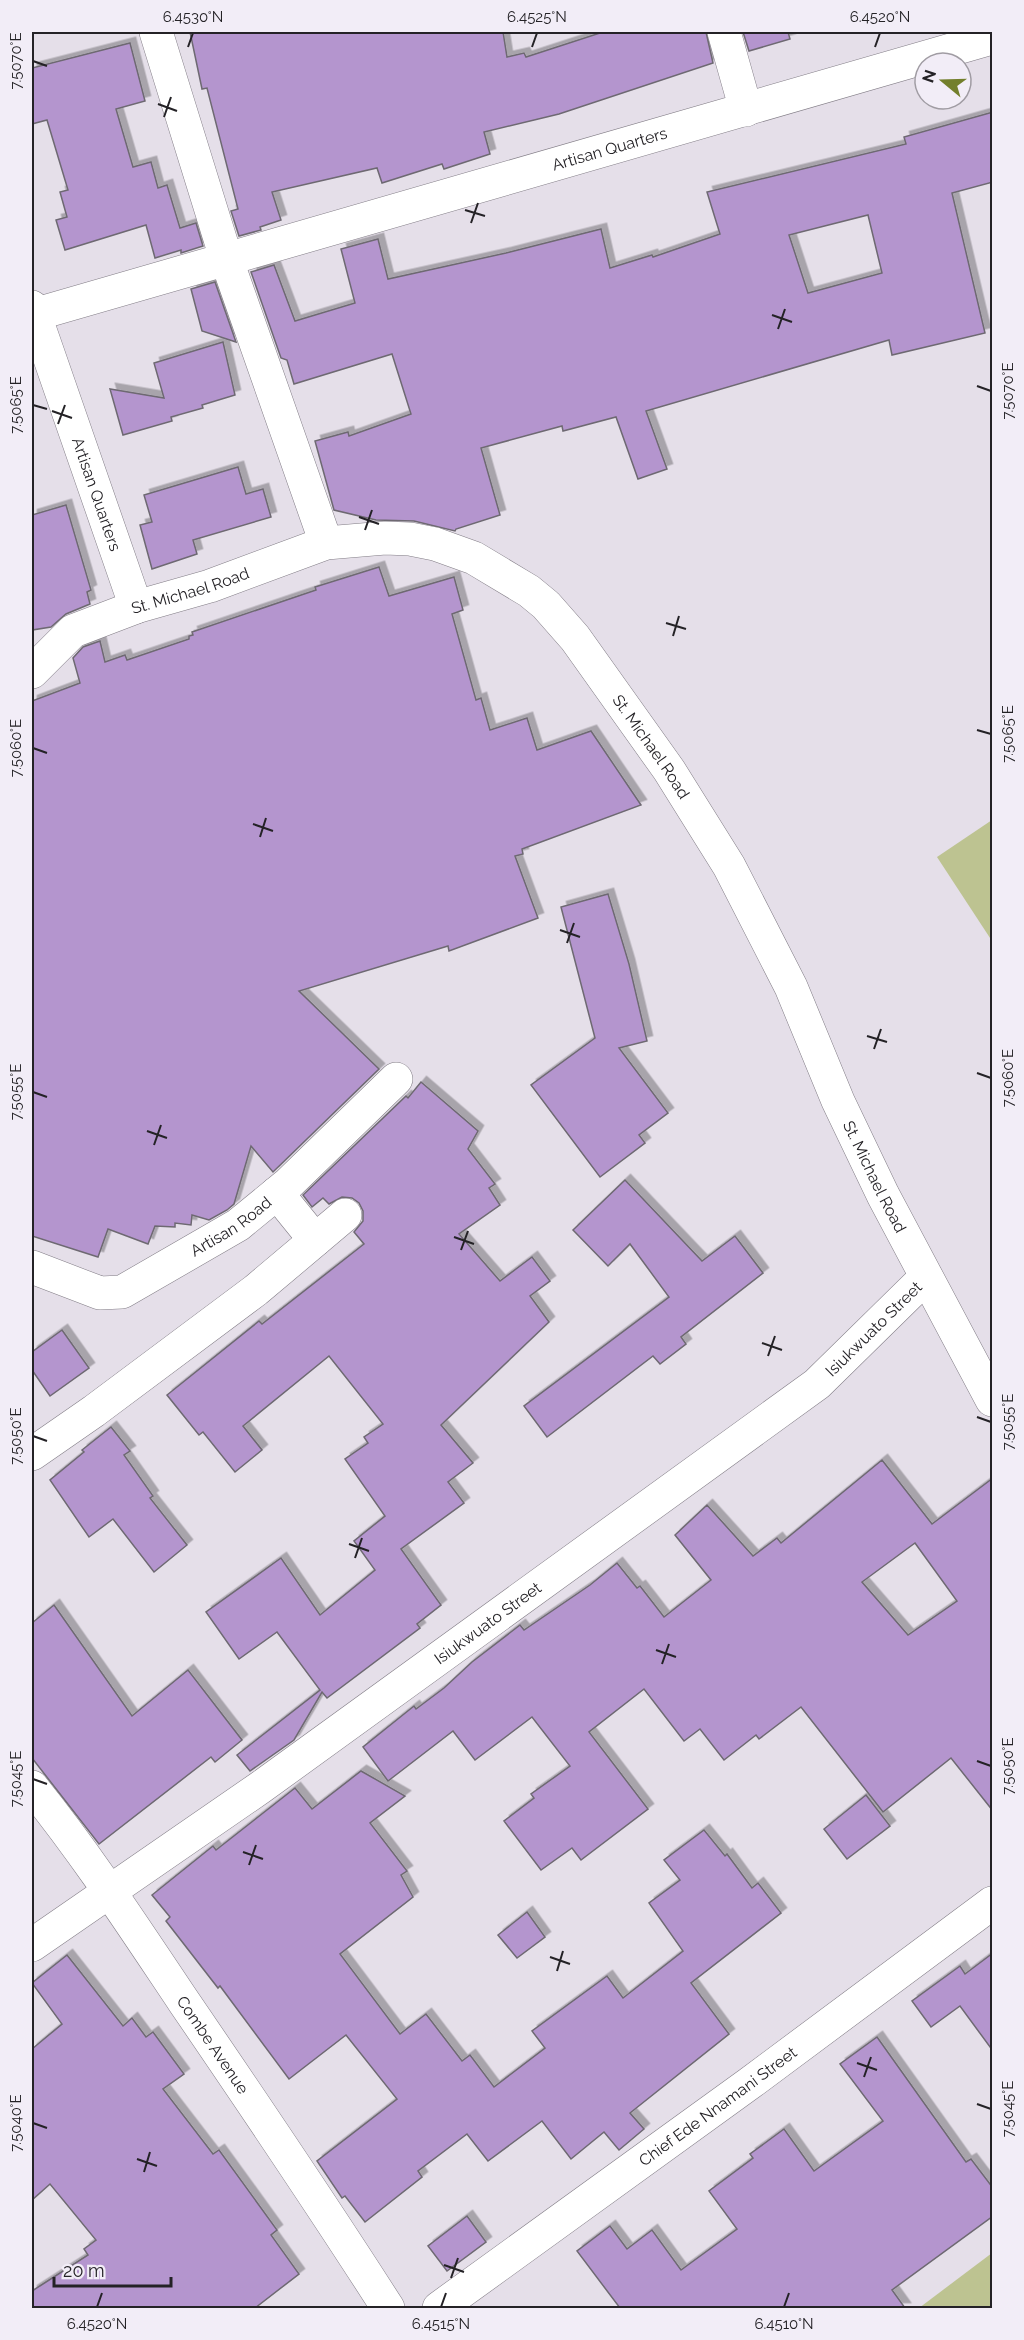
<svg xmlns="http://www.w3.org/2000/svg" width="1024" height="2340" font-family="Raleway,sans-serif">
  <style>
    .green { fill: #bdc391 }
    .building { fill: #b495ce; stroke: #6e6972; stroke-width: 1.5; fill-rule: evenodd; filter: url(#shadow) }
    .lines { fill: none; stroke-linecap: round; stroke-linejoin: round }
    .street-casing { stroke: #827d86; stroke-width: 34 }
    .street { stroke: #fff; stroke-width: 33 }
    .ticks { fill: none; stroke: #242226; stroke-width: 2 }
    .labels { text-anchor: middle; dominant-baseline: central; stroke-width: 5; stroke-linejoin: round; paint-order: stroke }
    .street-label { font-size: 16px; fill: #242226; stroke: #f2edf7 }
    .neatline { fill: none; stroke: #242226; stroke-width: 2 }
    .ticks-label { font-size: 15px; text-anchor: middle; fill: #242226 }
  </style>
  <defs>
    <filter id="shadow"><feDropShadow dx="5.5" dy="-5.5" stdDeviation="0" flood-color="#0004"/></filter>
  </defs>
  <rect width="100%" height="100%" fill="#e5dfe9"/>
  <!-- green -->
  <g class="green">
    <path d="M992,820V941L937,857Z"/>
    <path d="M992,2253V2308H919Z"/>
  </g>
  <!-- building -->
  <g class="building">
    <path d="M190,32H503L507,57L524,53L526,57L603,32H706L713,63L559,114L484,132L490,154L444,169L442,164L382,183L377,168L272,192L281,220L260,227L261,230L239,236L231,211L238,209L207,88L202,89Z"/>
    <path d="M743,32H788L790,39L749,51Z"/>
    <path d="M130,43L145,101L116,109L133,167L151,162L158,188L167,185L180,228L196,223L203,246L181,253V250L155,258L146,225L65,250L56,220L67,217L60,192L68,190L47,120L32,124V68Z"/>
    <path d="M993,112V182L952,193L985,333L892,355L889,340L646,411L667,469L638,479L616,417L563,431L562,426L481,448L500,515L456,529L455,531L414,521L376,520L334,510L315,441L348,432L349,436L411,414L392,354L294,384L287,360L281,358L251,272L274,265L295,321L355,303L341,249L378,239L388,279L506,253L601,229L610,268L652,255L653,257L720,234L707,192L906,144L904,137ZM868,215L882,273L808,293L789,235Z"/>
    <path d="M215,282L236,342L202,331L191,289Z"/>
    <path d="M223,342L235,395L202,405L203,408L171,417L172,421L123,435L110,389L164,398L154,363Z"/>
    <path d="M238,467L246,494L263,489L271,517L193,540L197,554L152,569L140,525L152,522L144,495Z"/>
    <path d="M66,505L91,590L87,592L90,604L66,614L51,627L32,630V515Z"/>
    <path d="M379,567L389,596L454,577L463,610L452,614L476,700L481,698L490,730L527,718L537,750L591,731L641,805L522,849L523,854L515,856L538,918L449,951L448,946L299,991L379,1069L273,1172L251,1146L234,1204L227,1210L209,1220L192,1215L191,1225L175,1223V1227L155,1226L148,1244L108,1229L98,1257L32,1236V701L80,683L73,658L83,647L100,641L105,662L125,655L127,660L189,639V636L193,635L192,632L316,590L315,587Z"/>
    <path d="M608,894L629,964L647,1041L619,1048L668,1113L639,1135L645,1143L600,1177L531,1085L595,1038L561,907Z"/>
    <path d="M421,1082L478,1131L468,1149L495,1184L489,1188L500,1205L459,1234L500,1281L532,1257L550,1281L530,1296L549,1322L441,1425L473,1463L448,1482L464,1503L401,1549L441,1605L417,1624L420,1628L327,1698L322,1692L294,1740L250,1771L237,1755L320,1690L277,1632L239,1659L206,1612L281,1558L320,1615L375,1570L354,1541L385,1516L345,1459L368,1443L364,1437L383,1424L329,1356L243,1426L262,1450L235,1472L203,1432L199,1435L167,1395L259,1321L262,1324L364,1244L354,1232L363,1221V1211L359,1203L352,1198L342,1197L329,1204L323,1198L312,1207L303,1195L406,1096L408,1098Z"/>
    <path d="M625,1180L702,1261L735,1236L763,1273L681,1337L686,1344L660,1364L653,1356L547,1437L524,1406L669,1297L630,1244L608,1266L573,1230Z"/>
    <path d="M62,1330L89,1368L50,1396L32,1370V1352Z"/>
    <path d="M111,1427L130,1451L124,1455L153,1496L150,1498L187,1545L154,1572L113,1519L89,1537L50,1480L84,1452L82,1450Z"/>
    <path d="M882,1460L932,1524L993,1478V1811L951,1758L883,1812L801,1707L759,1739L756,1735L724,1760L700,1729L684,1741L644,1689L589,1732L648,1809L581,1860L572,1848L541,1870L504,1821L534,1798L531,1794L570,1766L532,1717L475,1760L453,1731L388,1781L363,1747L414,1706L416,1709L444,1688L472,1662L520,1625L524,1630L590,1585L617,1563L637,1588L640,1586L664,1617L711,1580L675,1535L707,1505L753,1556L777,1538L781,1543ZM915,1543L957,1601L908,1635L862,1582Z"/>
    <path d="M54,1605L132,1716L188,1670L242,1740L215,1762L211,1757L99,1844L32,1758V1623Z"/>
    <path d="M361,1771L405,1796L370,1823L407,1871L401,1875L413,1897L340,1954L400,2034L426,2014L462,2061L470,2055L494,2087L545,2048L532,2031L607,1976L623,1998L683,1951L649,1903L680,1880L664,1860L704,1830L725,1856L727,1854L752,1888L758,1883L781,1913L691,1983L729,2034L630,2113L644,2129L619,2150L604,2132L571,2159L542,2121L488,2161L467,2134L418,2171L422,2177L365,2222L345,2196L342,2198L317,2161L397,2099L346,2035L289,2079L220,1986L218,1988L166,1921L170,1917L152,1895L213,1846L216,1850L295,1788L312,1809Z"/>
    <path d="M866,1795L890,1826L847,1859L824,1829Z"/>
    <path d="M527,1912L545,1937L517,1958L498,1935Z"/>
    <path d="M993,1953V2051L960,2006L931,2027L912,2001L960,1966L965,1974Z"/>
    <path d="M67,1955L123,2026L132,2018L146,2037L153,2032L184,2074L163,2089L213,2154L219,2150L277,2230L271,2235L299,2274L255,2308H32V2291L88,2255L84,2249L96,2240L50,2184L32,2200V2049L62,2024L32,1983Z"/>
    <path d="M877,2037L966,2162L971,2159L993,2188V2216L892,2290L905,2308H620L577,2251L610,2226L627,2249L652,2230L681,2270L737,2229L709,2191L753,2158L750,2154L784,2129L814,2171L883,2121L840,2064Z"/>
    <path d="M467,2216L486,2242L447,2271L428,2246Z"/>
  </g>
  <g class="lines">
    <!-- street casing -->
    <g class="street-casing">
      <g id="street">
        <path d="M156,32L226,258L326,543"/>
        <path d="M724,32L746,110"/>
        <path id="s1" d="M32,307L136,607"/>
        <path id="s2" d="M33,315L992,38"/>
        <path id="s3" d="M32,672L73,631L136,607L210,586L326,543L385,538L410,539L435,544L474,558L529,591L546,605L575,638L669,770L729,866L791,987L838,1101L883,1195L992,1400"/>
        <path d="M277,1193L315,1240"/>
        <path id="s4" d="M32,1267L100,1293L122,1292L238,1225L288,1184L396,1079"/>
        <path d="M32,1454L94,1411L256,1290L345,1215"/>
        <path id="s5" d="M32,1787C87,1855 135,1929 184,2002C253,2103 322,2205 388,2308"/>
        <path id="s6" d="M32,1945L261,1787L817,1384L926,1277"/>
        <path id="s7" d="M439,2308L750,2083L992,1903"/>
      </g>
    </g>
    <!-- street -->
    <use href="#street" class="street"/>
  </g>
  <!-- ticks -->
  <path class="ticks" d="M188,47L193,33M532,47L537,33M875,47L880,33M33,61L47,66M158,104L177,111M164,117L171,97M465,210L485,216M471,223L478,203M772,315L792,322M778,329L785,309M977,386L991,391M33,405L47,409M52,411L72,418M58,424L65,405M359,517L379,524M365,530L372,510M666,623L686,629M673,636L679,616M977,730L991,734M33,748L47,753M253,824L273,831M260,837L266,818M560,930L580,937M567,943L574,923M867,1036L887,1042M874,1049L881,1029M977,1073L991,1078M33,1092L47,1097M147,1131L167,1138M154,1145L161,1125M454,1237L474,1244M461,1250L468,1231M762,1343L782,1350M768,1356L775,1336M977,1417L991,1422M33,1436L47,1441M349,1544L369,1551M355,1558L362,1538M656,1650L676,1657M662,1664L669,1644M977,1761L991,1766M33,1779L47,1784M243,1852L263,1859M249,1865L256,1845M550,1957L570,1964M557,1971L563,1951M857,2063L877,2070M864,2077L871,2057M977,2104L991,2109M33,2123L47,2128M137,2159L157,2166M144,2172L150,2152M444,2265L464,2272M451,2278L458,2258M97,2307L102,2293M441,2307L446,2293M784,2307L789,2293"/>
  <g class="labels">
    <!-- street labels -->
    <g class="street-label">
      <text stroke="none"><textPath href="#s2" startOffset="600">Artisan Quarters</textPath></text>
      <text stroke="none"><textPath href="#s1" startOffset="198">Artisan Quarters</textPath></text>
      <text stroke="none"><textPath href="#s3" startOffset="182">St. Michael Road</textPath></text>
      <text stroke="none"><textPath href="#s3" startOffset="740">St. Michael Road</textPath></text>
      <text stroke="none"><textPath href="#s3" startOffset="1226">St. Michael Road</textPath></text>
      <text stroke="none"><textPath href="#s4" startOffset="222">Artisan Road</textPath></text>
      <text stroke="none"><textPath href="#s6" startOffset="1044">Isiukwuato Street</textPath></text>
      <text stroke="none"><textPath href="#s6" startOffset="558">Isiukwuato Street</textPath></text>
      <text stroke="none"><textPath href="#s5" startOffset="315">Combe Avenue</textPath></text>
      <text stroke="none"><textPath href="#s7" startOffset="344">Chief Ede Nnamani Street</textPath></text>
    </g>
  </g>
  <!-- border -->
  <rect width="1024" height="2340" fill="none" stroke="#f2edf7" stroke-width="66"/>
  <!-- north arrow -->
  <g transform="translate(943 81) rotate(289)"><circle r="28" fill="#f2edf7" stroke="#a09ca3" stroke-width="1.5"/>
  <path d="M0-4.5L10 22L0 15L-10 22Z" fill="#737f2c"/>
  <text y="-9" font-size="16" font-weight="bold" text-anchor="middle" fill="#242226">N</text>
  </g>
  <!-- scale -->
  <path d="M54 2277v9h117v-9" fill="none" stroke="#242226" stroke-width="3"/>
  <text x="63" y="2277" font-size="18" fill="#242226" stroke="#f2edf7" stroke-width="4.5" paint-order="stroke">20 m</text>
  <rect x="33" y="33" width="958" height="2274" class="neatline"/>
  <g class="ticks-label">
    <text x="193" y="22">6.4530°N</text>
    <text x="537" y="22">6.4525°N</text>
    <text x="880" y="22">6.4520°N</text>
    <text transform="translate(16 61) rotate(-90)" y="5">7.5070°E</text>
    <text transform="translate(1008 391) rotate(-90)" y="5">7.5070°E</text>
    <text transform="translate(16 405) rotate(-90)" y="5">7.5065°E</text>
    <text transform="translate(1008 734) rotate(-90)" y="5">7.5065°E</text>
    <text transform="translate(16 748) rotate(-90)" y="5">7.5060°E</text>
    <text transform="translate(1008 1078) rotate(-90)" y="5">7.5060°E</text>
    <text transform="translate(16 1092) rotate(-90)" y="5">7.5055°E</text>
    <text transform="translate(1008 1422) rotate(-90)" y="5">7.5055°E</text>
    <text transform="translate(16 1436) rotate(-90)" y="5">7.5050°E</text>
    <text transform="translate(1008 1766) rotate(-90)" y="5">7.5050°E</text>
    <text transform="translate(16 1779) rotate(-90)" y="5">7.5045°E</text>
    <text transform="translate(1008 2109) rotate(-90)" y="5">7.5045°E</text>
    <text transform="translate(16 2123) rotate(-90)" y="5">7.5040°E</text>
    <text x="97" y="2329">6.4520°N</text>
    <text x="441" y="2329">6.4515°N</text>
    <text x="784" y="2329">6.4510°N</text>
  </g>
</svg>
